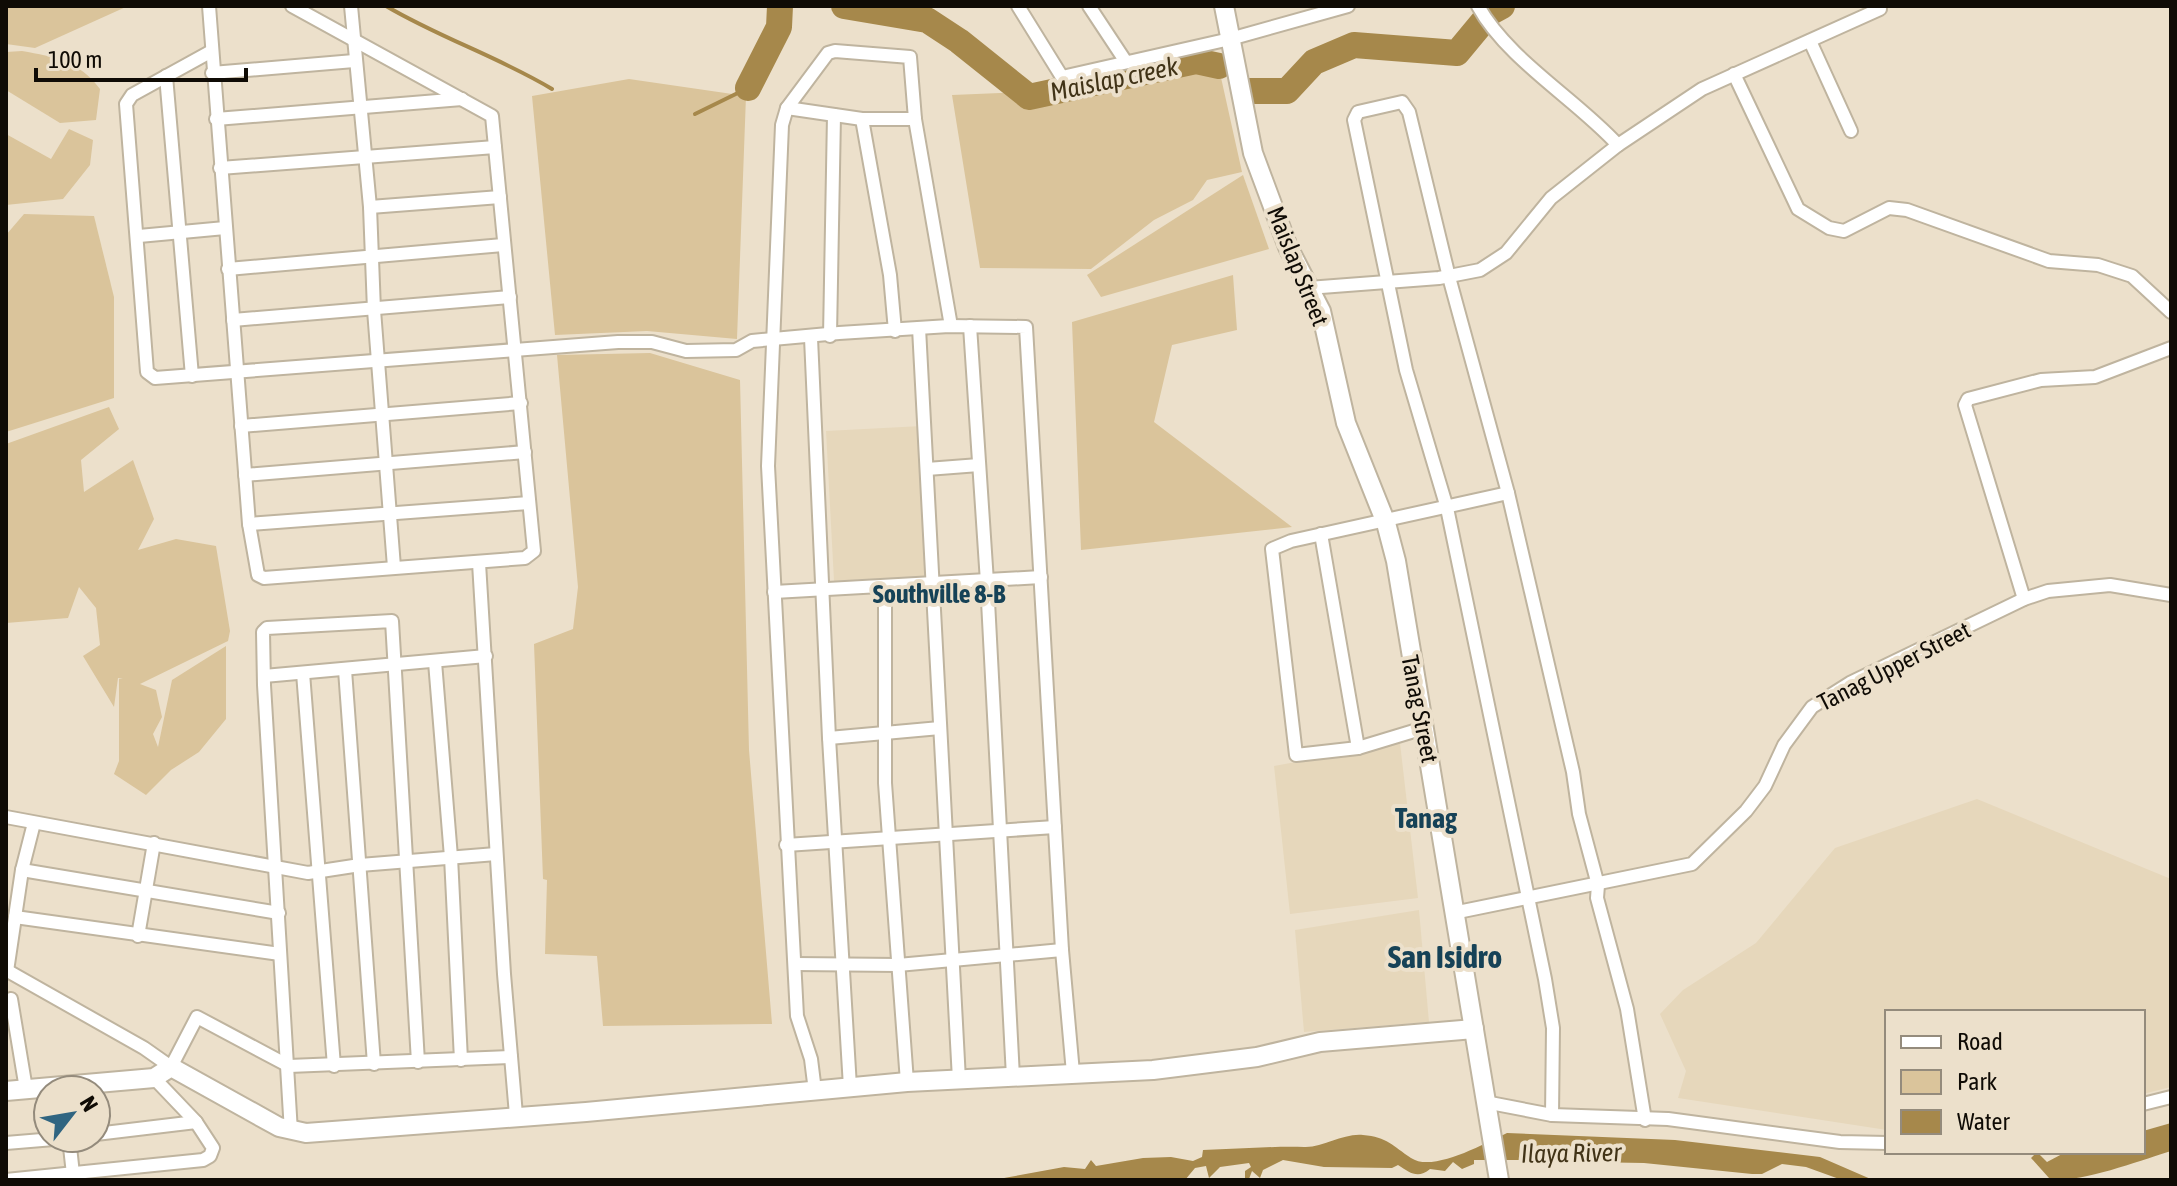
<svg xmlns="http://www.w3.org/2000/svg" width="2177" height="1186" font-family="'Asap Condensed',sans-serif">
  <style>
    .built { fill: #e6d7bb }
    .green { fill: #dac49b }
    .water { fill: #a6884b }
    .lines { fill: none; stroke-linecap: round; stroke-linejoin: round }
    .stream { stroke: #a6884b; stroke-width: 4 }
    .river { stroke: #a6884b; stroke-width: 26 }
    .street-casing { stroke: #bfb49f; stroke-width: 16 }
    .secondary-casing { stroke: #bfb49f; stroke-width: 22 }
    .street { stroke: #fff; stroke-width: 12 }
    .secondary { stroke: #fff; stroke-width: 18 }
    .labels { text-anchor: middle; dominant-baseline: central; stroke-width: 8; stroke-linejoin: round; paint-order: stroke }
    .street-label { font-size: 24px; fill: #0f0b05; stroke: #ece0cb }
    .water-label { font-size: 26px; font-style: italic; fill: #413317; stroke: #ece0cb }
    .neighbourhood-label { font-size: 26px; font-weight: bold; fill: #164257; stroke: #ece0cb }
    .quarter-label { font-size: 28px; font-weight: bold; fill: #164257; stroke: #ece0cb }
    .district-label { font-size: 32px; font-weight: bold; fill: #164257; stroke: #ece0cb }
  </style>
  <rect width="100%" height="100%" fill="#ece0cb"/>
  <!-- built -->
  <g class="built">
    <path d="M922,426L932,576L834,581L826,431Z"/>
    <path d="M1400,743L1418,898L1290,914L1274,766Z"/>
    <path d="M1977,799L2171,879V1087L2143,1094V1012H1887V1130L1678,1098L1686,1071L1660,1014L1683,990L1756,943L1835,848Z"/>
    <path d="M1419,910L1429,1022L1304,1032L1295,930Z"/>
  </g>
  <!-- green -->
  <g class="green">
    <path d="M6,6H128L35,48L6,44Z"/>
    <path d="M22,51C55,57 79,61 100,89L96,120L60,123L6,90V52Z"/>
    <path d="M1173,63L1220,73L1242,172L1207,180L1193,200L1154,220L1091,269L980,268L952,95L1075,90Z"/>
    <path d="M629,79L746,96L737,339L647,331L555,335L532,96Z"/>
    <path d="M69,129L93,140L90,165L63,199L6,205V134L51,159Z"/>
    <path d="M1243,175L1269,249L1101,297L1087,275Z"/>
    <path d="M24,214L94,216L114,297V398L6,432V235Z"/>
    <path d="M1233,275L1237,330L1172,345L1154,422L1292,527L1081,550L1072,322Z"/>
    <path d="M650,353L740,380L749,750L772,1024L603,1026L597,956L545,954L547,880L543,879L534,644L573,629L578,587L557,355Z"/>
    <path d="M109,407L119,429L81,460L84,492L133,460L154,519L138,550L176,539L216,546L230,631L228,641L140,684L156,690L162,717L153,734L158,747L172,680L226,646V719L199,752L171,770L146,795L114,774L119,761V679H123L118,678L114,707L83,656L100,645L96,608L79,587L68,618L6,623V444Z"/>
  </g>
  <!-- water -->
  <g class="water">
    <path d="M2171,1123V1151C2144,1159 2074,1186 2049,1178L2031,1158L2037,1152L2047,1162L2064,1153L2143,1152V1131Z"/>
    <path d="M1507,1133L1675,1140L1820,1157L1873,1180H1842L1806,1167L1782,1164L1762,1174H1752L1644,1163L1528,1161L1526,1155L1522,1160H1474V1164L1462,1169L1453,1162L1445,1171L1430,1169C1418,1179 1410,1173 1398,1165L1392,1168L1324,1167L1283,1160L1263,1170L1260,1178L1252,1171L1249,1179L1245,1180V1171L1251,1167L1249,1163L1220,1167L1209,1178L1206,1166L1195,1168L1185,1180H993L1064,1167L1085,1169L1091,1160L1096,1166L1143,1158L1171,1157L1193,1161L1202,1157L1203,1150C1237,1149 1273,1146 1304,1147C1323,1148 1343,1133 1363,1135C1387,1137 1393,1146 1411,1158C1433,1173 1485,1143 1507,1133Z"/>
  </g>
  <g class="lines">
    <!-- stream -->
    <g class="stream">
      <path d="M386,6C440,38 499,57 552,89"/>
      <path d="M695,114L748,88"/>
    </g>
    <!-- river -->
    <g class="river">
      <path d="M844,6L927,20L959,41L1029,97L1196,61L1219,66"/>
      <path d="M748,88L779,27L780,6"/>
      <path d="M1248,91H1287L1314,62L1354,45L1457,53L1491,12L1502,6"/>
    </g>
    <!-- street casing -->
    <g class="street-casing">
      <g id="street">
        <path d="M209,6L249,524L258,575L264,578L525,558L534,551L492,116L292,6"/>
        <path d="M351,6L370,207L374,310L394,567"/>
        <path d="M1018,6L1062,77L1230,39L1348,6"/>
        <path d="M1089,6L1126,62"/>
        <path d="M1478,6C1508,60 1576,99 1618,145"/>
        <path d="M1810,41L1851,131"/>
        <path d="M210,52L132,95L126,104L147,372L155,378L618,342H652L686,351L736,350L752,341L839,333L949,326L1026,327L1062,950L1073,1073"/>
        <path d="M212,73L354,61"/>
        <path d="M1734,74L1798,209L1829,228L1844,231L1889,208L1907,210L2049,261L2098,265L2132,276L2171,312"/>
        <path d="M166,76L192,376"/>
        <path d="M787,108L862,119H915L951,326"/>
        <path d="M216,119L462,99"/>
        <path d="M862,119L890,275L895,331"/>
        <path d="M220,168L495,147"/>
        <path d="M370,207L500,197"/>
        <path d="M139,236L225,228"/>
        <path d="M228,269L503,245"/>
        <path d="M1308,288L1439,278L1480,270L1506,253L1551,198L1618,145L1702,89L1880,9"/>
        <path d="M233,320L510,297"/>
        <path d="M970,326L987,582L1013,1077"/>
        <path d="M919,328L959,1080"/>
        <path d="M830,336L834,115"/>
        <path d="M811,338L829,738L850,1087"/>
        <path d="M241,426L521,403"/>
        <path d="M927,469L979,465"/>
        <path d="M245,475L525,452"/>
        <path d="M249,524L529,503"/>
        <path d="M1321,534L1358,748"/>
        <path d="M479,563L504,974L516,1115"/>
        <path d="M885,586V783L907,1082"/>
        <path d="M774,592L1041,577"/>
        <path d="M2024,599L1965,405L1968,399L2041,380L2095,377L2171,348"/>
        <path d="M435,662L451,857L461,1060"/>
        <path d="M345,670L374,1064"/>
        <path d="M303,673L334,1066"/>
        <path d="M264,676L486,656"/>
        <path d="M1424,728L1358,748L1296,755L1272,549L1291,541L1508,493"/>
        <path d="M829,738L940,728"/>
        <path d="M6,817L308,873L360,865L496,854"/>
        <path d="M786,845L1055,827"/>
        <path d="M22,870L279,913"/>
        <path d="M1453,913L1692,864L1746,811L1765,786L1784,745L1812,707L1850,683L2024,599L2048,591L2110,585L2171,595"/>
        <path d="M15,917L280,954"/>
        <path d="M138,936L154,843"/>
        <path d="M795,964L898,965L1062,950"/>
        <path d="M6,970L144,1048L171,1067L197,1017L289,1066L511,1057"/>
        <path d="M7,971L22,870L34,823"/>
        <path d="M11,999L26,1089"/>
        <path d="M815,1091L811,1059L797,1016L768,466L782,125L787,108L828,53L835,51L910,57L915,119"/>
        <path d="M1485,1102L1552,1115L1668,1119L1840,1142L1887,1143"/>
        <path d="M2143,1104L2171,1097"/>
        <path d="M1552,1115L1553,1028L1545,979L1447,508L1406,370L1354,120L1358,112L1402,102L1409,112L1449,277L1508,493L1573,772L1579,814L1598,885L1597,898L1627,1009L1645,1120"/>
        <path d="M291,1132L264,685L263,632L267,628L392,621L418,1062"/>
        <path d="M96,1134L196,1122"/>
        <path d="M69,1138L73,1174"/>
        <path d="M6,1143L66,1138"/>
        <path d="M6,1180L203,1160L210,1156L213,1148L196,1122L154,1078"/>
      </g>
    </g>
    <!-- secondary casing -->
    <g class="secondary-casing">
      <g id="secondary">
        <path d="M1224,6L1253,153L1288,247L1321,311L1346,423L1386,523L1396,561L1499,1180"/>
        <path d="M6,1091L154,1078L171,1067L279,1127L306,1133L586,1112L907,1082L1153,1070L1257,1057L1320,1042L1474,1029"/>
      </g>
    </g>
    <!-- street -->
    <use href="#street" class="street"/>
    <!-- secondary -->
    <use href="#secondary" class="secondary"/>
  </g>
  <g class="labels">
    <!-- street labels -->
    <g class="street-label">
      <text transform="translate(1298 266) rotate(68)">Maislap Street</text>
      <text transform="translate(1894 666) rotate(-27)">Tanag Upper Street</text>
      <text transform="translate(1420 709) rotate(79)">Tanag Street</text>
    </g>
    <!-- water labels -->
    <g class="water-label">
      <text transform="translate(1114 79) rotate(-12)">Maislap creek</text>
      <text transform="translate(1571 1153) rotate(-1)">Ilaya River</text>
    </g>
    <!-- neighbourhood labels -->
    <g class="neighbourhood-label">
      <text x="939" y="594">Southville 8-B</text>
    </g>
    <!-- quarter labels -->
    <g class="quarter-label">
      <text x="1426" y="818">Tanag</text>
    </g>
    <!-- district labels -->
    <g class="district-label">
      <text x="1445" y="956">San Isidro</text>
    </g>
  </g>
  <!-- border -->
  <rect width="2177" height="1186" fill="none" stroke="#0f0b05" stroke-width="16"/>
  <!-- legend -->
  <rect x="1885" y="1010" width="260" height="144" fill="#ece0cb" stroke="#948b7c" stroke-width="2"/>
  <rect x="1901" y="1036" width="40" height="12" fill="#ffffff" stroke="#948b7c" stroke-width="2"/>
  <text x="1957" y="1050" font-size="24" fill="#0f0b05">Road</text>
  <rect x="1901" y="1070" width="40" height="24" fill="#dac49b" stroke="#948b7c" stroke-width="2"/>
  <text x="1957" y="1090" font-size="24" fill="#0f0b05">Park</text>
  <rect x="1901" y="1110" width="40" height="24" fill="#a6884b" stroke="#948b7c" stroke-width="2"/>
  <text x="1957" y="1130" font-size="24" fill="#0f0b05">Water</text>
  <!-- north arrow -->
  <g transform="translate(72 1114) rotate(59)"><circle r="38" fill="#ece0cb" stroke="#948b7c" stroke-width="2"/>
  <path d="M0-6L14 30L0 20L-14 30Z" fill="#306581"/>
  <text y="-12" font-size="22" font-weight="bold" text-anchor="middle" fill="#0f0b05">N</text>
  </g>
  <!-- scale -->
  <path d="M36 68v12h210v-12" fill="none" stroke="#0f0b05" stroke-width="4"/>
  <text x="48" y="68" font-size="24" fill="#0f0b05" stroke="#ece0cb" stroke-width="6" paint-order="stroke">100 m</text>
</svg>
